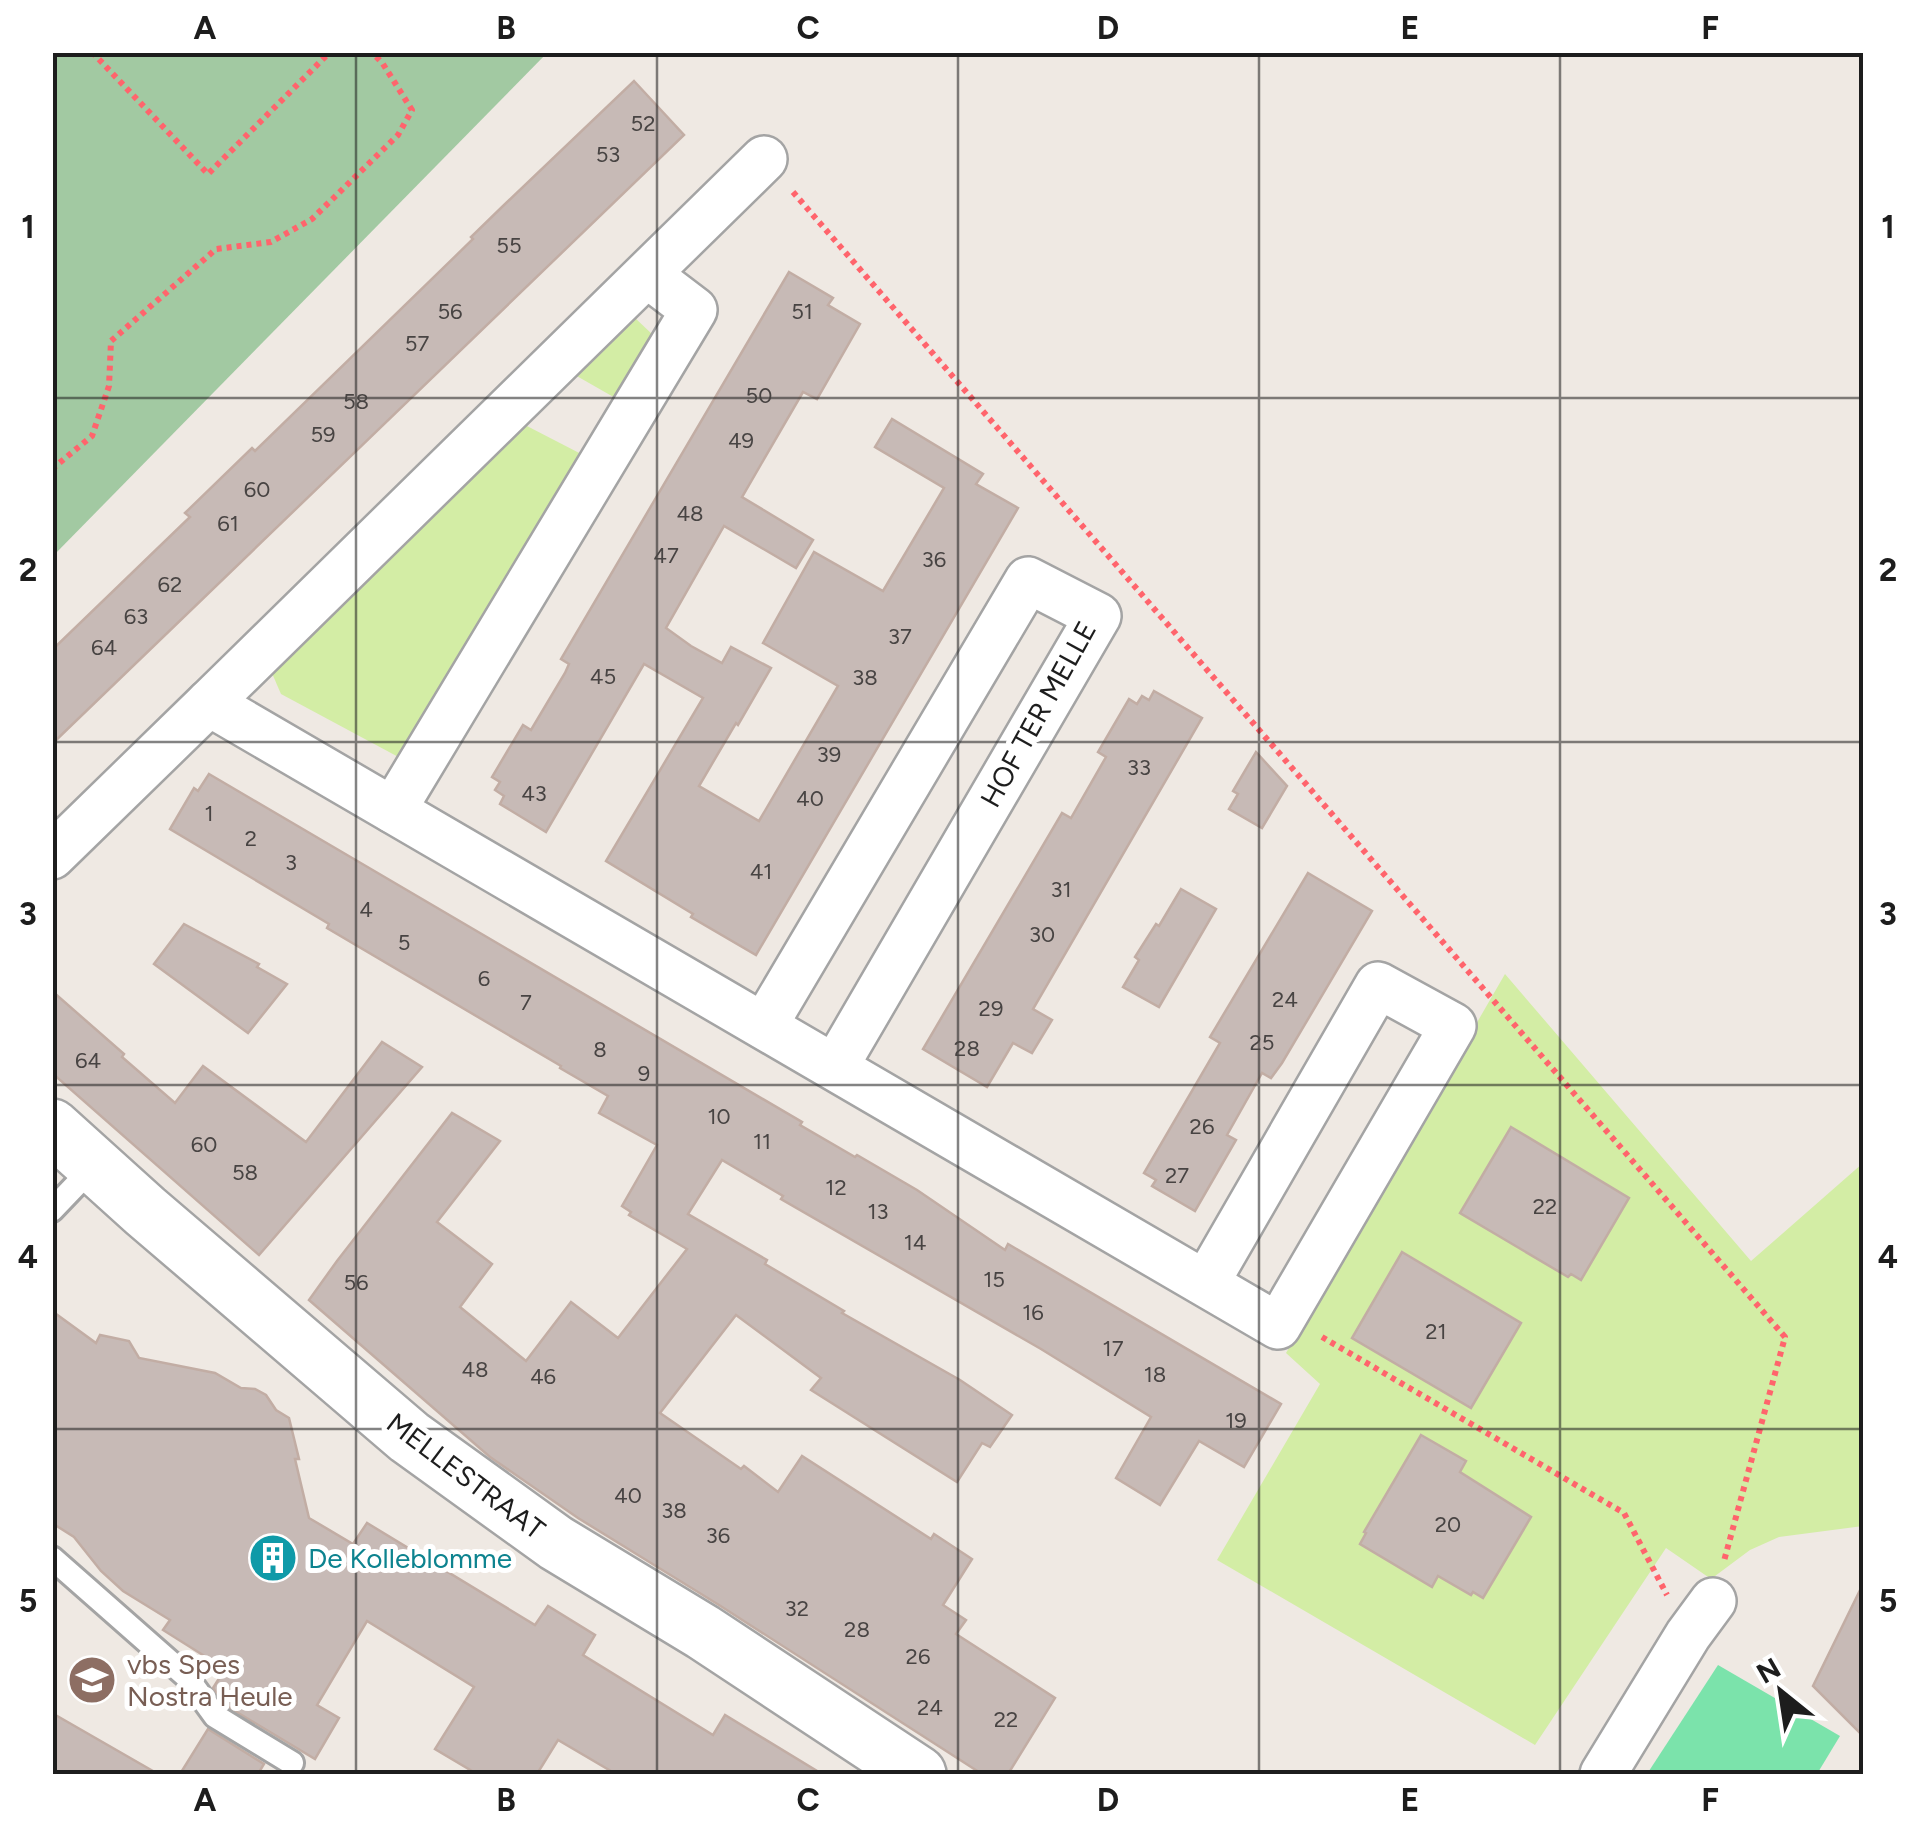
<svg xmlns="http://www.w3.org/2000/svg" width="1916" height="1827" font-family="Figtree,sans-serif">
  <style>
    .grass { fill: #d3eda5 }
    .cemetery { fill: #a2c9a2 }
    .pitch { fill: #7be3ab }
    .building { fill: #c7bab6; stroke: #c2ada4; stroke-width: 2.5 }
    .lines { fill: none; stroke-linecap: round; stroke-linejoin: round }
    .service-casing { stroke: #a4a4a4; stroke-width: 28 }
    .minor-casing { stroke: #a4a4a4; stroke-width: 50 }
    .tertiary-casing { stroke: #a4a4a4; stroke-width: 60 }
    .path { stroke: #ff646c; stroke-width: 6; stroke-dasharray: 5 5; stroke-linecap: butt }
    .service { stroke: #fff; stroke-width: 22 }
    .minor { stroke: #fff; stroke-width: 45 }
    .tertiary { stroke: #fff; stroke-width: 55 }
    .grid { fill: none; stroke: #1d1d1d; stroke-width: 2.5; stroke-opacity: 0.55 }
    .labels { text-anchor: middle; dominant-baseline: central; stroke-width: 10; stroke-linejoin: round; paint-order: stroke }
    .number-label { font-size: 22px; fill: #484443 }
    .street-label { font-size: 28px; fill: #1d1d1d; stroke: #fff }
    .culture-label { font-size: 28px; fill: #0d838f; stroke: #fff; text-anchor: start }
    .education-label { font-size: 28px; fill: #785e54; stroke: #fff; text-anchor: start }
    .neatline { fill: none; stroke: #1d1d1d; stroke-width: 4 }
    .grid-label { font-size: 32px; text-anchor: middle; font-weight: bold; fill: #1d1d1d }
  </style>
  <rect width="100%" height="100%" fill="#efe9e3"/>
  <!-- grass -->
  <g class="grass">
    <path d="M634,317L654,336L617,399L575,375Z"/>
    <path d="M525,425L587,457L404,760L281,694L271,671Z"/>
    <path d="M1505,974L1751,1261L1863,1163V1526L1779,1537L1750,1550L1711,1579L1666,1548L1535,1745L1217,1560L1320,1384L1286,1353Z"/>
  </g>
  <!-- cemetery -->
  <path class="cemetery" d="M53,52L547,53L53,556L52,53Z"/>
  <!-- pitch -->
  <path class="pitch" d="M1718,1665L1840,1736L1817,1774H1647Z"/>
  <!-- building -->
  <g class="building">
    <path d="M634,81L684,135L52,744V650L190,517L185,513L252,448L255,451L473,239L471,237L503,206Z"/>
    <path d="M789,272L833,298L828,305L860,324L817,399L803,392L742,497L813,540L796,568L724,526L666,628L691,646L722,663L731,647L771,668L738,725L736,723L699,786L759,821L838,686L763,643L814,552L883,591L944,488L875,447L892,419L983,474L976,484L1018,508L756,955L691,917L693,914L606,861L703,698L644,664L546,832L500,804L504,796L495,790L500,782L492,777L523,725L531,730L565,673L569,664L561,659Z"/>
    <path d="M1154,691L1202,718L1033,1009L1052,1020L1032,1053L1013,1043L987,1087L923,1049L1062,813L1071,818L1106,757L1098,752L1129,699L1137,704L1142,696L1149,700Z"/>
    <path d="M1256,752L1287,786L1262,828L1229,809L1238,794L1233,791Z"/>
    <path d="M209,774L802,1122L800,1125L855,1157L857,1155L917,1190L1005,1250L1008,1244L1281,1404L1244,1467L1199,1441L1160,1505L1116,1478L1151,1417L1041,1349L781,1199L783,1196L722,1160L688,1214L767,1260L765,1264L844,1311L842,1313L960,1380L1012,1415L990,1447L982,1443L957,1482L811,1390L821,1378L736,1315L660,1413L741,1469L744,1466L778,1492L802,1456L931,1539L934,1534L972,1559L943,1605L966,1620L956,1634L1055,1698L1008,1774H982L719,1605L578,1518L490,1457L309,1300L337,1261L452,1113L500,1141L437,1222L492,1264L460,1307L526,1361L571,1302L618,1338L687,1249L629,1215L631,1212L622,1206L657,1145L599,1113L608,1096L560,1068L561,1066L327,928L329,924L170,829L194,788L198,791Z"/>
    <path d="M1308,873L1372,911L1282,1063L1271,1078L1262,1073L1227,1135L1236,1140L1195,1211L1152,1186L1156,1180L1144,1173L1220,1043L1210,1037Z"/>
    <path d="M1181,889L1216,909L1159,1007L1123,987L1139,960L1135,957L1156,924L1159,926Z"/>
    <path d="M184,924L259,964L257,967L287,984L248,1033L154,964Z"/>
    <path d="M52,991L124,1054L122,1057L175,1103L203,1066L306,1142L382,1042L422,1067L259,1255L52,1073Z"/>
    <path d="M1511,1127L1629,1198L1581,1280L1571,1274L1568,1277L1460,1213Z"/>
    <path d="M1402,1252L1521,1323L1471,1408L1352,1338Z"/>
    <path d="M52,1311L96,1343L100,1335L129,1341L139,1358L215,1373L241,1388L255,1389L266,1395L276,1410L289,1418L299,1459H295L309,1518L353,1544L367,1523L535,1625L548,1606L595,1635L583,1655L713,1735L725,1715L822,1774H616L558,1740L537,1774H477L435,1749L474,1687L367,1621L317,1705L339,1718L315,1759L225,1705L213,1688L225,1669L163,1630L170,1620L123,1591L101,1571L74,1537L52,1523Z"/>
    <path d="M1421,1435L1466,1461L1460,1472L1531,1517L1483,1598L1473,1592L1471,1595L1438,1576L1432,1587L1360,1544L1366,1533L1364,1532Z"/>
    <path d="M1864,1582V1737L1813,1686Z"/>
    <path d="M52,1713L158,1774H52Z"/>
    <path d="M208,1729L264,1764L258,1774H180Z"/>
  </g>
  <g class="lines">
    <!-- service casing -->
    <g class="service-casing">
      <g id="service">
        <path d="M52,1210L95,1165"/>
        <path d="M52,1558L186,1676L215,1716L292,1763"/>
      </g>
    </g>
    <!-- minor casing -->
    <g class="minor-casing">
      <g id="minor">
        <path d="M209,703L764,159"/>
        <path d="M393,810L694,310L648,275"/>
        <path d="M52,856L209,703L1278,1326L1453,1026L1378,985L1206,1283"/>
        <path d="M764,1026L1028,580L1098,616L835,1067"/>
        <path d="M1603,1774L1688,1635L1713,1601"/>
      </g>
    </g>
    <!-- tertiary casing -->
    <g class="tertiary-casing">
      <path id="tertiary" d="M52,1127L145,1211L409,1437L556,1543L703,1632L918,1774"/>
    </g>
    <!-- path -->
    <g class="path">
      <path d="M92,52L208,174L330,52"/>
      <path d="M793,192L1785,1337L1724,1561"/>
      <path d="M52,469L92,436L109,386L111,341L216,249L271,242L312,219L398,135L412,110L383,64L372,52"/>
      <path d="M1322,1337L1624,1513L1667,1595"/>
    </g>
    <!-- service -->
    <use href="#service" class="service"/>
    <!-- minor -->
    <use href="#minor" class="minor"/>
    <!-- tertiary -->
    <use href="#tertiary" class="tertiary"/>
  </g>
  <!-- grid -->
  <path class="grid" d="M356,52V1774M657,52V1774M958,52V1774M1259,52V1774M1560,52V1774M52,398H1864M52,742H1864M52,1085H1864M52,1429H1864"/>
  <!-- icons -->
  <defs>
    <g id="building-disc" transform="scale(2.5)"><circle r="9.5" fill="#0f9aa8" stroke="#fff"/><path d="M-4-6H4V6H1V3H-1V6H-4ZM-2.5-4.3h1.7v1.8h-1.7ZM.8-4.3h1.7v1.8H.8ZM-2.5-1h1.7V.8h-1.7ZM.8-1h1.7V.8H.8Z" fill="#fff"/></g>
    <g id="school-disc" transform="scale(2.5)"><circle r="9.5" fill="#8d6e63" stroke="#fff"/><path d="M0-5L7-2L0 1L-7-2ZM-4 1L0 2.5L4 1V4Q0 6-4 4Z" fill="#fff"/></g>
  </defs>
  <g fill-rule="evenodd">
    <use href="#building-disc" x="273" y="1558"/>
    <use href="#school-disc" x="92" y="1680"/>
  </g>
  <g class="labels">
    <!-- number labels -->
    <g class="number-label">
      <text x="643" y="123">52</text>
      <text x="608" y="154">53</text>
      <text x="509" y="245">55</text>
      <text x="450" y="311">56</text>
      <text x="802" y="311">51</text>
      <text x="417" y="343">57</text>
      <text x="759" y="395">50</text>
      <text x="356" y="401">58</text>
      <text x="323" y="434">59</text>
      <text x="741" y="440">49</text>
      <text x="257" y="489">60</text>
      <text x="690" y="513">48</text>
      <text x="228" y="523">61</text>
      <text x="666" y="555">47</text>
      <text x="934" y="559">36</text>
      <text x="170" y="584">62</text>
      <text x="136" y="616">63</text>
      <text x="900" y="636">37</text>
      <text x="104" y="647">64</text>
      <text x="603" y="676">45</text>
      <text x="865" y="677">38</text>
      <text x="829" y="754">39</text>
      <text x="1139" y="767">33</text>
      <text x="534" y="793">43</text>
      <text x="810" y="798">40</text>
      <text x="209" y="813">1</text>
      <text x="251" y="838">2</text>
      <text x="291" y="862">3</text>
      <text x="761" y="871">41</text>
      <text x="1061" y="889">31</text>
      <text x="366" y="909">4</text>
      <text x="1042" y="934">30</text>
      <text x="404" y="942">5</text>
      <text x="484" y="978">6</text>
      <text x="1285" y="999">24</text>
      <text x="526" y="1002">7</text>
      <text x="991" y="1008">29</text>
      <text x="1262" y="1042">25</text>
      <text x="967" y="1048">28</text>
      <text x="600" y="1049">8</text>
      <text x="88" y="1060">64</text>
      <text x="644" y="1073">9</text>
      <text x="719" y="1116">10</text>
      <text x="1202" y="1126">26</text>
      <text x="762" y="1141">11</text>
      <text x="204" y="1144">60</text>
      <text x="245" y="1172">58</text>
      <text x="1177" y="1175">27</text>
      <text x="836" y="1187">12</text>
      <text x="1545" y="1206">22</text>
      <text x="878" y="1211">13</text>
      <text x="915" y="1242">14</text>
      <text x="994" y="1279">15</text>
      <text x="356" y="1282">56</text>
      <text x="1033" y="1312">16</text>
      <text x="1436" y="1331">21</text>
      <text x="1113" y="1348">17</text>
      <text x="475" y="1369">48</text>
      <text x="1155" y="1374">18</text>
      <text x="543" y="1376">46</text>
      <text x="1236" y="1420">19</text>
      <text x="628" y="1495">40</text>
      <text x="674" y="1510">38</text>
      <text x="1448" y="1524">20</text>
      <text x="718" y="1535">36</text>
      <text x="797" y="1608">32</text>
      <text x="857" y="1629">28</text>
      <text x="918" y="1656">26</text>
      <text x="930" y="1707">24</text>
      <text x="1006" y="1719">22</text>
    </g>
    <!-- street labels -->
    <g class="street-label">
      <text transform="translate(1038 714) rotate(-61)">HOF TER MELLE</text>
      <text transform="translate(466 1476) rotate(37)">MELLESTRAAT</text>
    </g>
    <!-- culture labels -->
    <g class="culture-label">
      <text x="308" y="1558">De Kolleblomme</text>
    </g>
    <!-- education labels -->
    <g class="education-label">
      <text x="127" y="1664">vbs Spes<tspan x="127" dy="32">Nostra Heule</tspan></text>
    </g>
  </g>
  <!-- border -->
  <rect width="1916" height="1827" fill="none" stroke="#ffffff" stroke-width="110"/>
  <!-- north arrow -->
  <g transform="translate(1781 1692) rotate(330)" stroke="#ffffff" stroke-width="8" paint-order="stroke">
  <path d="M0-8L18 38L0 25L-18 38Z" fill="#1d1d1d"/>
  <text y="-15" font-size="28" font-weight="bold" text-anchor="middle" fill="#1d1d1d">N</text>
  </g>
  <rect x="55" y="55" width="1806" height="1717" class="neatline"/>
  <g class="grid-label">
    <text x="205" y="39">A</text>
    <text x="506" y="39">B</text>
    <text x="808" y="39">C</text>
    <text x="1108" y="39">D</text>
    <text x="1410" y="39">E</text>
    <text x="1710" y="39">F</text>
    <text x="28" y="238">1</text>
    <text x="1888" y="238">1</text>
    <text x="28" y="581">2</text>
    <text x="1888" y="581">2</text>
    <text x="28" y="925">3</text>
    <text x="1888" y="925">3</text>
    <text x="28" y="1268">4</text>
    <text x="1888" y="1268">4</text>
    <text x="28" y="1612">5</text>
    <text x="1888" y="1612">5</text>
    <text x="205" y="1811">A</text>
    <text x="506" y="1811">B</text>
    <text x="808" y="1811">C</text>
    <text x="1108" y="1811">D</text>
    <text x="1410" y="1811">E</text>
    <text x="1710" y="1811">F</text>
  </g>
</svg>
